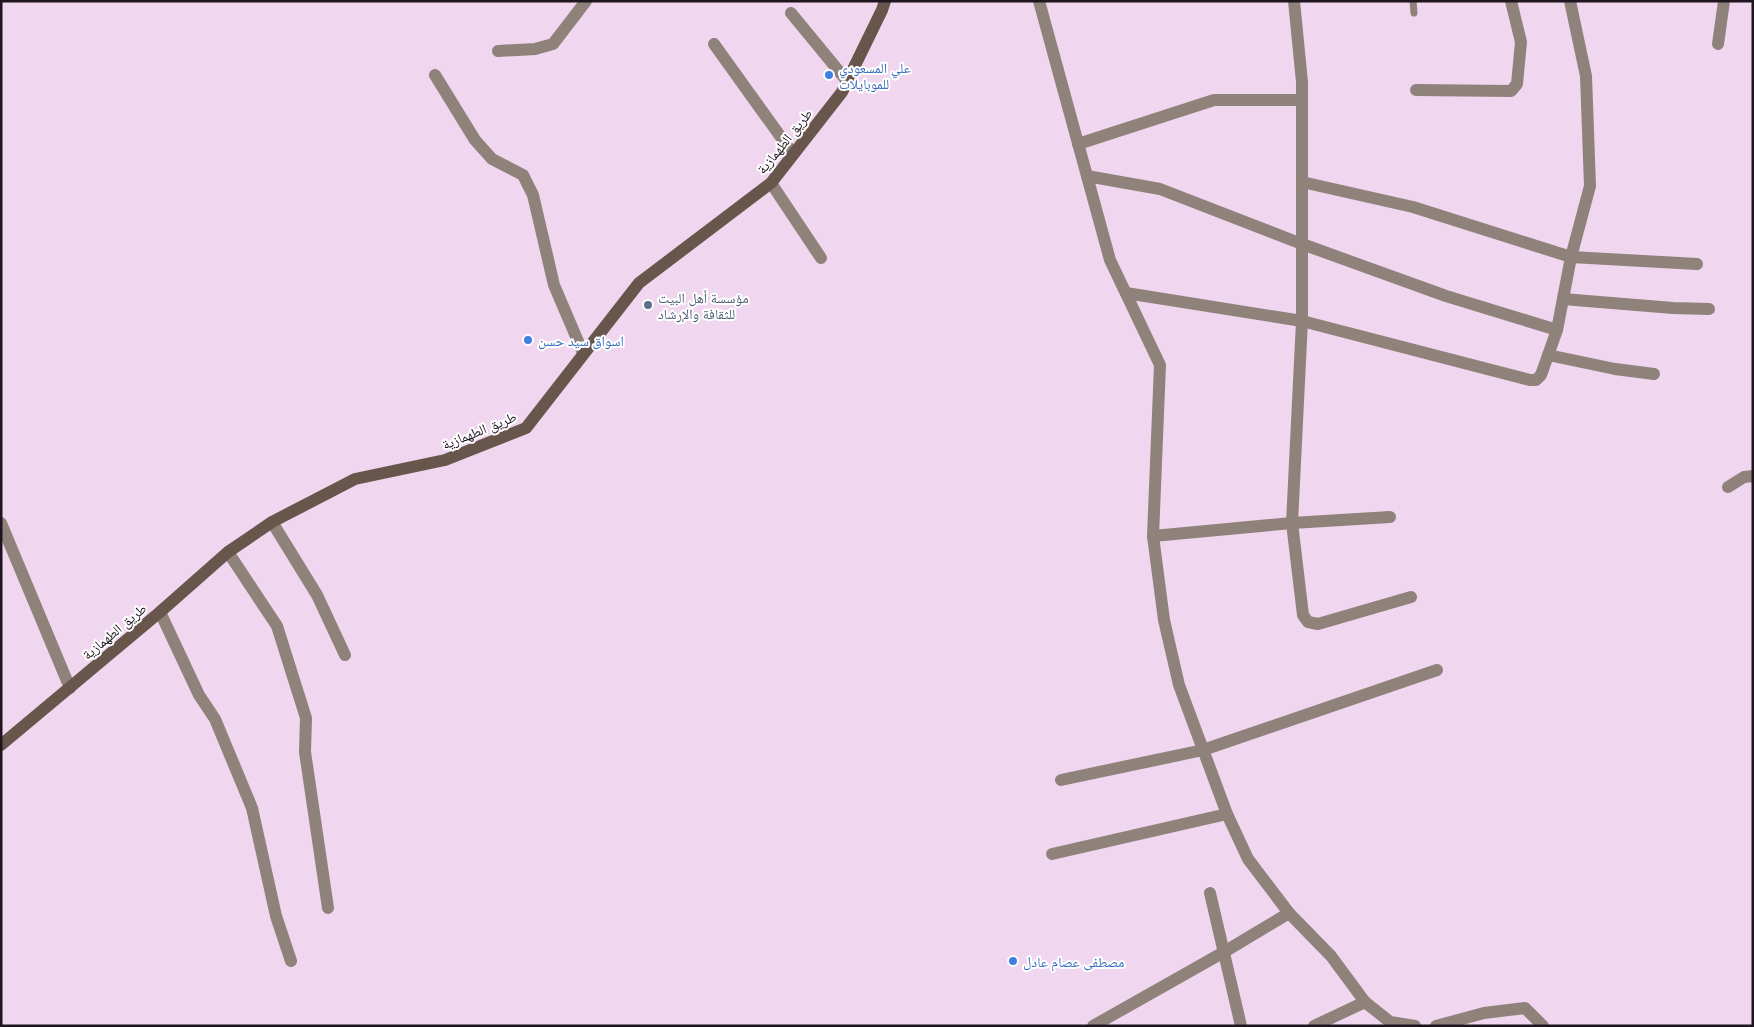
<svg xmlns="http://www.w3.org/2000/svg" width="1754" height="1027" font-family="Lato,'Noto Naskh Arabic',sans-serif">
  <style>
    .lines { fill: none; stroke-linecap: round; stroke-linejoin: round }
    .lane { stroke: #8f827b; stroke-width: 7 }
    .street { stroke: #8f827b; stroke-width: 12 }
    .secondary { stroke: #68564c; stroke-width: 12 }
    .shop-dot { fill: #3f7fe0; stroke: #fff; stroke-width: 2 }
    .service-dot { fill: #5c6f8a; stroke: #fff; stroke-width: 2 }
    .labels { text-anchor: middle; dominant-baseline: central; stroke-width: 4; stroke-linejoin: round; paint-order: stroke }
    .shop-label { font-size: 14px; fill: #366cbe; stroke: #fff; text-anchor: start }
    .street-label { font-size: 14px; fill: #1e151e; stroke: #fff }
    .service-label { font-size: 14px; fill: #4e5e75; stroke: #fff; text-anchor: start }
  </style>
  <rect width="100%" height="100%" fill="#f0d6ee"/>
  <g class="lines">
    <!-- lane -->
    <path class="lane" d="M1413,1L1414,13"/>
    <!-- street -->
    <g class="street">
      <path d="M1039,1L1110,260L1160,365L1153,536L1164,620L1179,685L1227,814L1248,859L1289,913L1331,956L1365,1002L1390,1022L1415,1026"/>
      <path d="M1294,1L1302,82V321L1292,523L1303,615L1308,622L1318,624L1411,597"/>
      <path d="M791,13L847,81"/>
      <path d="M714,44L793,154"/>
      <path d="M1718,44L1724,1"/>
      <path d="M498,51L535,49L553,44L586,1"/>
      <path d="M435,75L475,140L492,159L523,175L533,195L554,285L583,353"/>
      <path d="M1416,90L1511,91L1517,84L1521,42L1511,1"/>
      <path d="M1078,144L1214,100H1302"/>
      <path d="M1087,176L1160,189L1302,244L1446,296L1557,330"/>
      <path d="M1302,182L1413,207L1571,257L1697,264"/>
      <path d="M771,183L821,258"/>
      <path d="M1126,293L1302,321L1530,380H1536L1541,375L1557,330L1571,257L1590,186L1586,76L1570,1"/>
      <path d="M1563,299L1673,308L1709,309"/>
      <path d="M1548,355L1615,369L1654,374"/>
      <path d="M1728,487L1744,477L1753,476"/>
      <path d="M272,522L317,595L345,655"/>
      <path d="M1,523L70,688"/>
      <path d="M1153,536L1292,523L1390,517"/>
      <path d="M228,552L277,626L306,718L305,752L328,908"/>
      <path d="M160,612L199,695L215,719L252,808L276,916L291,961"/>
      <path d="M1061,780L1203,750L1437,670"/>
      <path d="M1052,854L1227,814"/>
      <path d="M1210,893L1241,1026"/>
      <path d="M1093,1026L1224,952L1289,913"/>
      <path d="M1314,1026L1365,1002"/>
      <path d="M1436,1026L1484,1013L1525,1008L1543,1026"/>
    </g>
    <!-- secondary -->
    <path class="secondary" d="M1,745L160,612L228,552L272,522L355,479L445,460L526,428L639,283L771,183L842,92L882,10L885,1"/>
  </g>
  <!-- markers -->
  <g class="shop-dot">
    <circle cx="829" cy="75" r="5"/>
    <circle cx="528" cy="340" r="5"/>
    <circle cx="1013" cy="961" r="5"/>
  </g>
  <circle class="service-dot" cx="648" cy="305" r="5"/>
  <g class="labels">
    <!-- shop labels -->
    <g class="shop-label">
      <text x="839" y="67">علي المسعودي<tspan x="839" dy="16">للموبايلات</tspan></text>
      <text x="538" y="340">اسواق سيد حسن</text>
      <text x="1023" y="961">مصطفى عصام عادل</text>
    </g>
    <!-- street labels -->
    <g class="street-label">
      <text transform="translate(784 141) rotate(-51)">طريق الطهمازية</text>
      <text transform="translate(479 430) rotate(-22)">طريق الطهمازية</text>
      <text transform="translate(114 631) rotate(-40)">طريق الطهمازية</text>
    </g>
    <!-- service labels -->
    <g class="service-label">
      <text x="658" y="297">مؤسسة أهل البيت<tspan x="658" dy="16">للثقافة والإرشاد</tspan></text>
    </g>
  </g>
  <!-- border -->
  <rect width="1754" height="1027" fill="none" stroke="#1e151e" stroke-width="5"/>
</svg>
